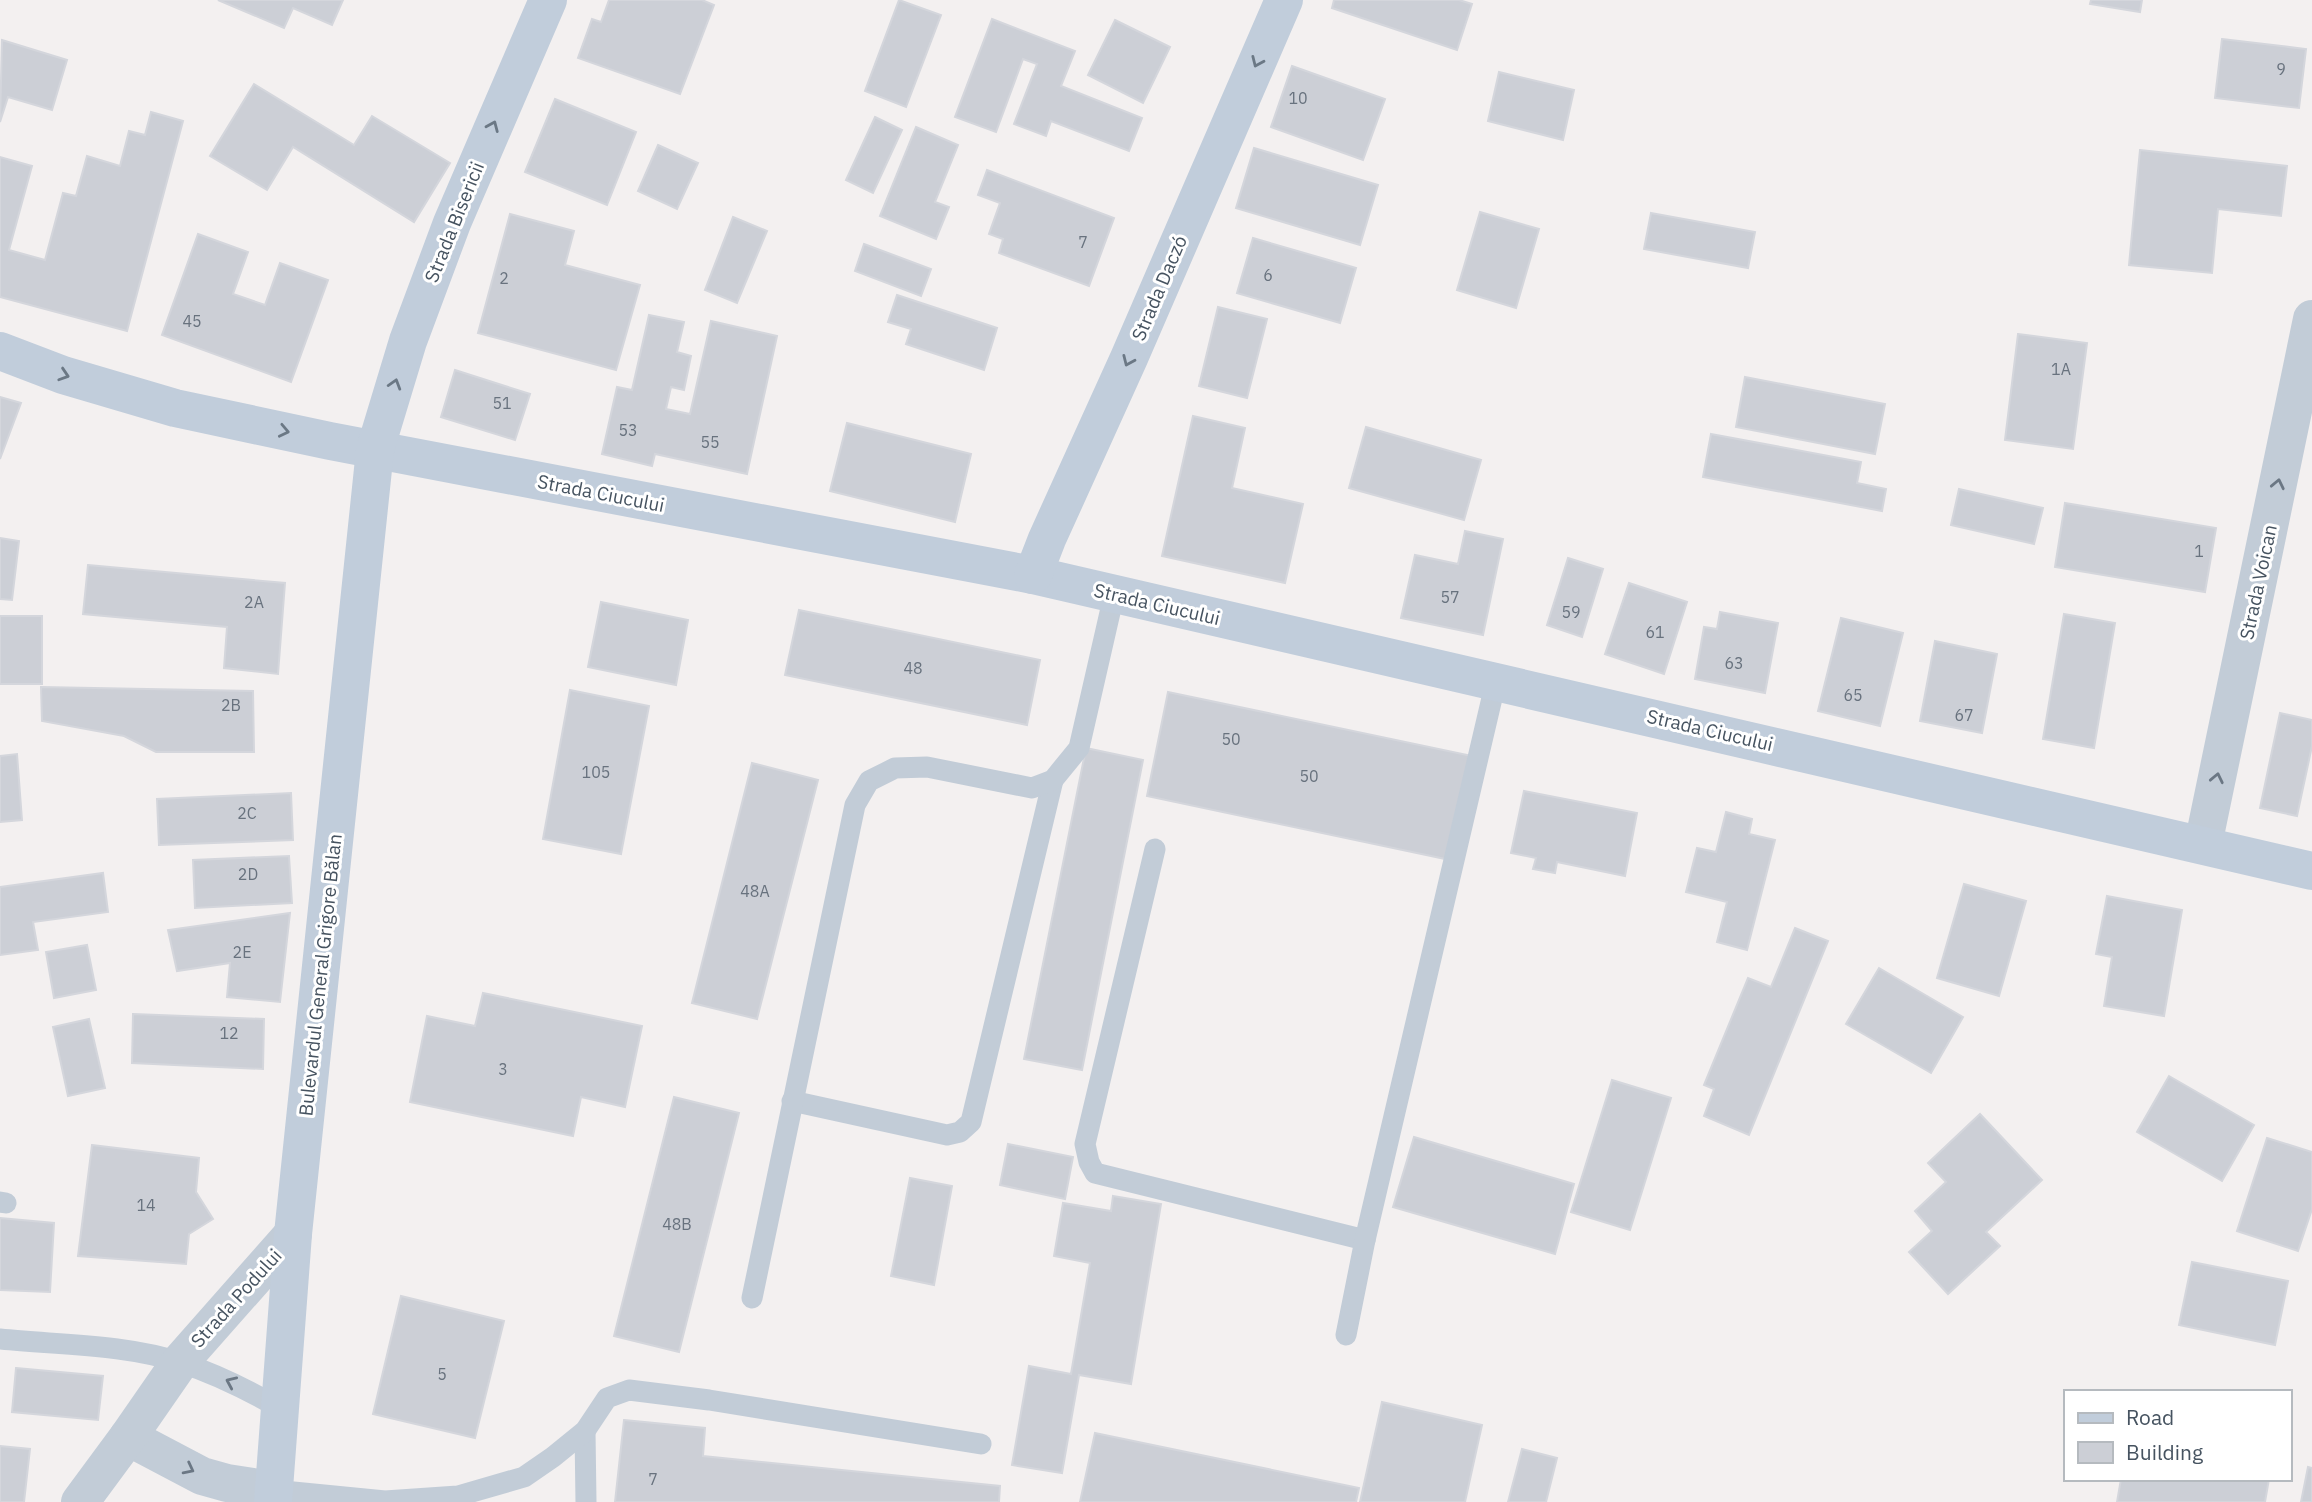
<svg xmlns="http://www.w3.org/2000/svg" width="2312" height="1502" font-family="'IBM Plex Sans',sans-serif">
  <style>
    .building { fill: #cccfd6; stroke: #d4d6dc; stroke-width: 2 }
    .lines { fill: none; stroke-linecap: round; stroke-linejoin: round }
    .lane { stroke: #c2ccd7; stroke-width: 21 }
    .street { stroke: #c2ccd7; stroke-width: 38 }
    .secondary { stroke: #c1cddb; stroke-width: 38 }
    .oneway { stroke: #6b7885 }
    .oneway2 { stroke: #6b7784 }
    .labels { text-anchor: middle; dominant-baseline: central; stroke-width: 6; stroke-linejoin: round; paint-order: stroke }
    .number-label { font-size: 16px; fill: #68727e }
    .street-label { font-size: 19px; fill: #465360; stroke: #fff }
  </style>
  <rect width="100%" height="100%" fill="#f3f0f0"/>
  <!-- building -->
  <g class="building">
    <path d="M218,0H343L332,25L293,8L284,28Z"/>
    <path d="M609,0H702L714,5L680,94L578,58L592,19L601,22Z"/>
    <path d="M899,0L941,15L906,107L865,91Z"/>
    <path d="M1334,0H1459L1472,4L1457,50L1332,8Z"/>
    <path d="M2091,0H2142L2140,12L2090,4Z"/>
    <path d="M992,19L1075,51L1061,86L1142,118L1129,151L1051,121L1046,136L1014,124L1037,64L1023,59L996,132L955,117Z"/>
    <path d="M1115,20L1170,47L1143,103L1088,75Z"/>
    <path d="M2222,39L2306,49L2299,108L2215,98Z"/>
    <path d="M2,40L67,60L52,110L8,97L0,122Z"/>
    <path d="M1292,66L1385,99L1363,160L1271,127Z"/>
    <path d="M1499,72L1574,90L1563,140L1488,121Z"/>
    <path d="M254,84L354,145L372,116L450,163L414,222L293,147L267,190L210,156Z"/>
    <path d="M555,99L636,132L607,205L525,172Z"/>
    <path d="M151,112L183,121L127,331L0,297V157L32,166L9,250L45,260L63,193L76,196L87,156L120,166L129,131L145,135Z"/>
    <path d="M875,117L902,130L873,193L846,180Z"/>
    <path d="M916,127L958,145L935,202L949,207L936,239L880,216Z"/>
    <path d="M658,145L698,163L677,209L638,191Z"/>
    <path d="M1254,148L1378,185L1360,245L1236,208Z"/>
    <path d="M2140,150L2287,166L2281,216L2218,209L2212,273L2129,265Z"/>
    <path d="M987,170L1114,218L1089,286L999,253L1003,239L989,234L1000,203L978,195Z"/>
    <path d="M1480,212L1539,229L1516,308L1457,290Z"/>
    <path d="M1651,213L1755,232L1748,268L1644,249Z"/>
    <path d="M510,214L574,231L565,265L640,285L616,370L478,333Z"/>
    <path d="M733,217L767,231L737,303L705,290Z"/>
    <path d="M198,234L248,252L233,294L265,305L280,263L328,280L291,382L162,335Z"/>
    <path d="M1253,238L1356,268L1340,323L1237,293Z"/>
    <path d="M864,244L931,269L921,296L855,271Z"/>
    <path d="M897,295L997,328L984,370L906,344L911,329L888,322Z"/>
    <path d="M1218,307L1267,319L1247,398L1199,386Z"/>
    <path d="M649,315L684,322L677,352L691,356L684,390L671,387L666,409L690,414L711,321L777,336L747,474L655,454L652,466L602,454L617,387L632,390Z"/>
    <path d="M2018,334L2087,343L2073,449L2005,440Z"/>
    <path d="M455,370L530,394L515,440L441,417Z"/>
    <path d="M1745,377L1885,404L1875,454L1736,427Z"/>
    <path d="M0,397L21,403L0,459Z"/>
    <path d="M1193,416L1245,428L1232,488L1303,504L1285,583L1162,556Z"/>
    <path d="M847,423L971,454L955,522L830,491Z"/>
    <path d="M1366,427L1481,460L1464,520L1349,488Z"/>
    <path d="M1711,434L1861,462L1857,483L1886,489L1882,511L1703,477Z"/>
    <path d="M1959,489L2043,508L2034,544L1951,525Z"/>
    <path d="M2065,503L2216,528L2205,592L2055,567Z"/>
    <path d="M1465,531L1503,539L1483,635L1401,618L1415,555L1458,564Z"/>
    <path d="M0,538L19,541L12,600L0,599Z"/>
    <path d="M1568,558L1603,569L1582,637L1547,625Z"/>
    <path d="M88,565L285,583L278,674L224,668L227,627L83,614Z"/>
    <path d="M1629,583L1687,602L1664,674L1605,654Z"/>
    <path d="M601,602L688,620L676,685L588,667Z"/>
    <path d="M799,610L1040,660L1027,725L785,675Z"/>
    <path d="M1720,612L1778,623L1765,693L1695,679L1704,627L1717,629Z"/>
    <path d="M2064,614L2115,623L2094,748L2043,739Z"/>
    <rect x="0" y="616" width="42" height="68"/>
    <path d="M1841,618L1903,633L1880,726L1818,711Z"/>
    <path d="M1935,641L1997,654L1982,733L1920,721Z"/>
    <path d="M41,687L253,691L254,752H156L124,736L42,721Z"/>
    <path d="M570,690L649,706L621,854L543,839Z"/>
    <path d="M1168,692L1472,756L1450,860L1147,796Z"/>
    <path d="M2280,713L2312,720V746L2297,816L2260,808Z"/>
    <path d="M1086,748L1143,760L1082,1070L1024,1059Z"/>
    <path d="M17,754L22,820L0,822V756Z"/>
    <path d="M752,763L818,780L757,1019L692,1003Z"/>
    <path d="M1524,791L1637,813L1625,876L1557,862L1555,873L1533,869L1536,858L1511,853Z"/>
    <path d="M291,793L293,840L159,845L157,799Z"/>
    <path d="M1726,812L1752,819L1749,834L1775,840L1747,950L1717,942L1727,902L1686,892L1697,848L1716,852Z"/>
    <path d="M289,856L292,903L195,908L193,860Z"/>
    <path d="M103,873L108,912L33,922L38,950L0,955V887Z"/>
    <path d="M1964,884L2026,901L1999,996L1937,978Z"/>
    <path d="M2107,896L2182,910L2164,1016L2104,1006L2112,957L2096,954Z"/>
    <path d="M290,913L280,1002L227,997L230,963L177,971L168,930Z"/>
    <path d="M1795,928L1828,941L1749,1135L1704,1116L1714,1089L1704,1085L1748,978L1771,987Z"/>
    <path d="M87,945L96,990L54,998L46,952Z"/>
    <path d="M1879,968L1963,1017L1931,1073L1846,1024Z"/>
    <path d="M483,993L642,1026L625,1107L581,1097L573,1136L410,1102L427,1016L475,1026Z"/>
    <path d="M133,1014L264,1019L263,1069L132,1063Z"/>
    <path d="M89,1019L105,1088L68,1096L53,1027Z"/>
    <path d="M2169,1076L2254,1125L2222,1181L2137,1132Z"/>
    <path d="M1612,1080L1671,1098L1630,1230L1571,1212Z"/>
    <path d="M674,1097L739,1113L679,1352L614,1336Z"/>
    <path d="M1980,1114L2042,1180L1986,1232L2000,1246L1948,1294L1909,1252L1932,1231L1915,1211L1946,1182L1928,1163Z"/>
    <path d="M1414,1137L1574,1184L1555,1254L1393,1207Z"/>
    <path d="M2267,1138L2312,1152V1209L2298,1251L2237,1231Z"/>
    <path d="M1008,1144L1073,1157L1065,1199L1000,1185Z"/>
    <path d="M92,1145L199,1158L196,1192L213,1219L189,1234L186,1264L78,1256Z"/>
    <path d="M910,1178L952,1186L934,1285L891,1276Z"/>
    <path d="M1113,1196L1161,1204L1131,1384L1079,1375L1062,1473L1012,1465L1029,1366L1071,1374L1090,1263L1054,1256L1063,1203L1111,1211Z"/>
    <path d="M0,1218L54,1223L50,1292L0,1290Z"/>
    <path d="M2192,1262L2288,1281L2275,1345L2179,1325Z"/>
    <path d="M401,1296L504,1321L475,1438L373,1414Z"/>
    <path d="M16,1368L103,1376L98,1420L12,1412Z"/>
    <path d="M1382,1402L1482,1425L1465,1502H1360Z"/>
    <path d="M624,1420L705,1428L703,1456L1000,1486L999,1502H615Z"/>
    <path d="M1095,1433L1359,1488L1356,1502H1080Z"/>
    <path d="M0,1446L30,1449L24,1502H0Z"/>
    <path d="M1522,1449L1557,1458L1546,1502H1508Z"/>
    <path d="M2308,1467L2312,1468V1502H2301Z"/>
    <path d="M2121,1479H2269L2265,1502H2117Z"/>
  </g>
  <g class="lines">
    <!-- lane -->
    <g class="lane">
      <path d="M1155,849L1085,1144L1089,1162L1095,1173L1365,1240"/>
      <path d="M792,1101L947,1135L960,1132L971,1122L1053,780"/>
      <path d="M0,1202L6,1203"/>
      <path d="M752,1298L855,805L869,781L895,768L927,767L1032,788L1053,780L1079,748L1114,595"/>
      <path d="M1346,1335L1365,1240L1496,681"/>
      <path d="M0,1339C58,1345 126,1344 182,1363C216,1374 248,1390 279,1408"/>
      <path d="M585,1431L586,1502"/>
      <path d="M273,1490L385,1501L458,1496L524,1477L553,1457L585,1431L607,1398L629,1390L709,1400L981,1444"/>
    </g>
    <!-- street -->
    <g class="street">
      <path d="M2203,845L2312,319"/>
      <path d="M128,1437L202,1476L227,1483L273,1490"/>
      <path d="M80,1502L128,1437L180,1362L293,1234"/>
    </g>
    <!-- secondary -->
    <g class="secondary">
      <path d="M0,351L63,375L175,408L330,441L1033,575L2312,871"/>
      <path d="M1033,575L1047,539L1129,358L1284,0"/>
      <path d="M273,1502L293,1234L375,450L408,341L452,223L548,0"/>
    </g>
  </g>
  <!-- one-way arrows -->
  <defs><path id="oneway-chevron" d="M-2-3.5L2.5 0L-2 3.5" fill="none" stroke-width="1.6" stroke-linecap="round" stroke-linejoin="round" transform="scale(1.75)"/></defs>
  <g class="oneway">
    <use href="#oneway-chevron" transform="translate(1257 62) rotate(114)"/>
    <use href="#oneway-chevron" transform="translate(493 126) rotate(-67)"/>
    <use href="#oneway-chevron" transform="translate(1128 361) rotate(114)"/>
    <use href="#oneway-chevron" transform="translate(64 375) rotate(18)"/>
    <use href="#oneway-chevron" transform="translate(395 384) rotate(-73)"/>
    <use href="#oneway-chevron" transform="translate(284 431) rotate(12)"/>
  </g>
  <g class="oneway2">
    <use href="#oneway-chevron" transform="translate(2278 484) rotate(-78)"/>
    <use href="#oneway-chevron" transform="translate(2217 778) rotate(-78)"/>
    <use href="#oneway-chevron" transform="translate(231 1382) rotate(-156)"/>
    <use href="#oneway-chevron" transform="translate(189 1469) rotate(27)"/>
  </g>
  <g class="labels">
    <!-- number labels -->
    <g class="number-label">
      <text x="2281" y="69">9</text>
      <text x="1298" y="98">10</text>
      <text x="1083" y="242">7</text>
      <text x="1268" y="275">6</text>
      <text x="504" y="278">2</text>
      <text x="192" y="321">45</text>
      <text x="2061" y="369">1A</text>
      <text x="502" y="403">51</text>
      <text x="628" y="430">53</text>
      <text x="710" y="442">55</text>
      <text x="2199" y="551">1</text>
      <text x="1450" y="597">57</text>
      <text x="254" y="602">2A</text>
      <text x="1571" y="612">59</text>
      <text x="1655" y="632">61</text>
      <text x="1734" y="663">63</text>
      <text x="913" y="668">48</text>
      <text x="1853" y="695">65</text>
      <text x="231" y="705">2B</text>
      <text x="1964" y="715">67</text>
      <text x="1231" y="739">50</text>
      <text x="596" y="772">105</text>
      <text x="1309" y="776">50</text>
      <text x="247" y="813">2C</text>
      <text x="248" y="874">2D</text>
      <text x="755" y="891">48A</text>
      <text x="242" y="952">2E</text>
      <text x="229" y="1033">12</text>
      <text x="503" y="1069">3</text>
      <text x="146" y="1205">14</text>
      <text x="677" y="1224">48B</text>
      <text x="442" y="1374">5</text>
      <text x="653" y="1479">7</text>
    </g>
    <!-- street labels -->
    <g class="street-label">
      <text transform="translate(454 222) rotate(-68)">Strada Bisericii</text>
      <text transform="translate(1159 288) rotate(-67)">Strada Daczó</text>
      <text transform="translate(601 493) rotate(11)">Strada Ciucului</text>
      <text transform="translate(2258 582) rotate(-78)">Strada Voican</text>
      <text transform="translate(1157 604) rotate(13)">Strada Ciucului</text>
      <text transform="translate(1710 730) rotate(13)">Strada Ciucului</text>
      <text transform="translate(320 975) rotate(-84)">Bulevardul General Grigore Bălan</text>
      <text transform="translate(236 1298) rotate(-48)">Strada Podului</text>
    </g>
  </g>
  <!-- legend -->
  <rect x="2064" y="1390" width="228" height="91" fill="#ffffff" stroke="#b5babf" stroke-width="2"/>
  <rect x="2078" y="1413" width="35" height="10" fill="#c1cddb" stroke="#b5babf" stroke-width="2"/>
  <text x="2126" y="1425" font-size="21" fill="#465360">Road</text>
  <rect x="2078" y="1442" width="35" height="21" fill="#cccfd6" stroke="#b5babf" stroke-width="2"/>
  <text x="2126" y="1460" font-size="21" fill="#465360">Building</text>
</svg>
